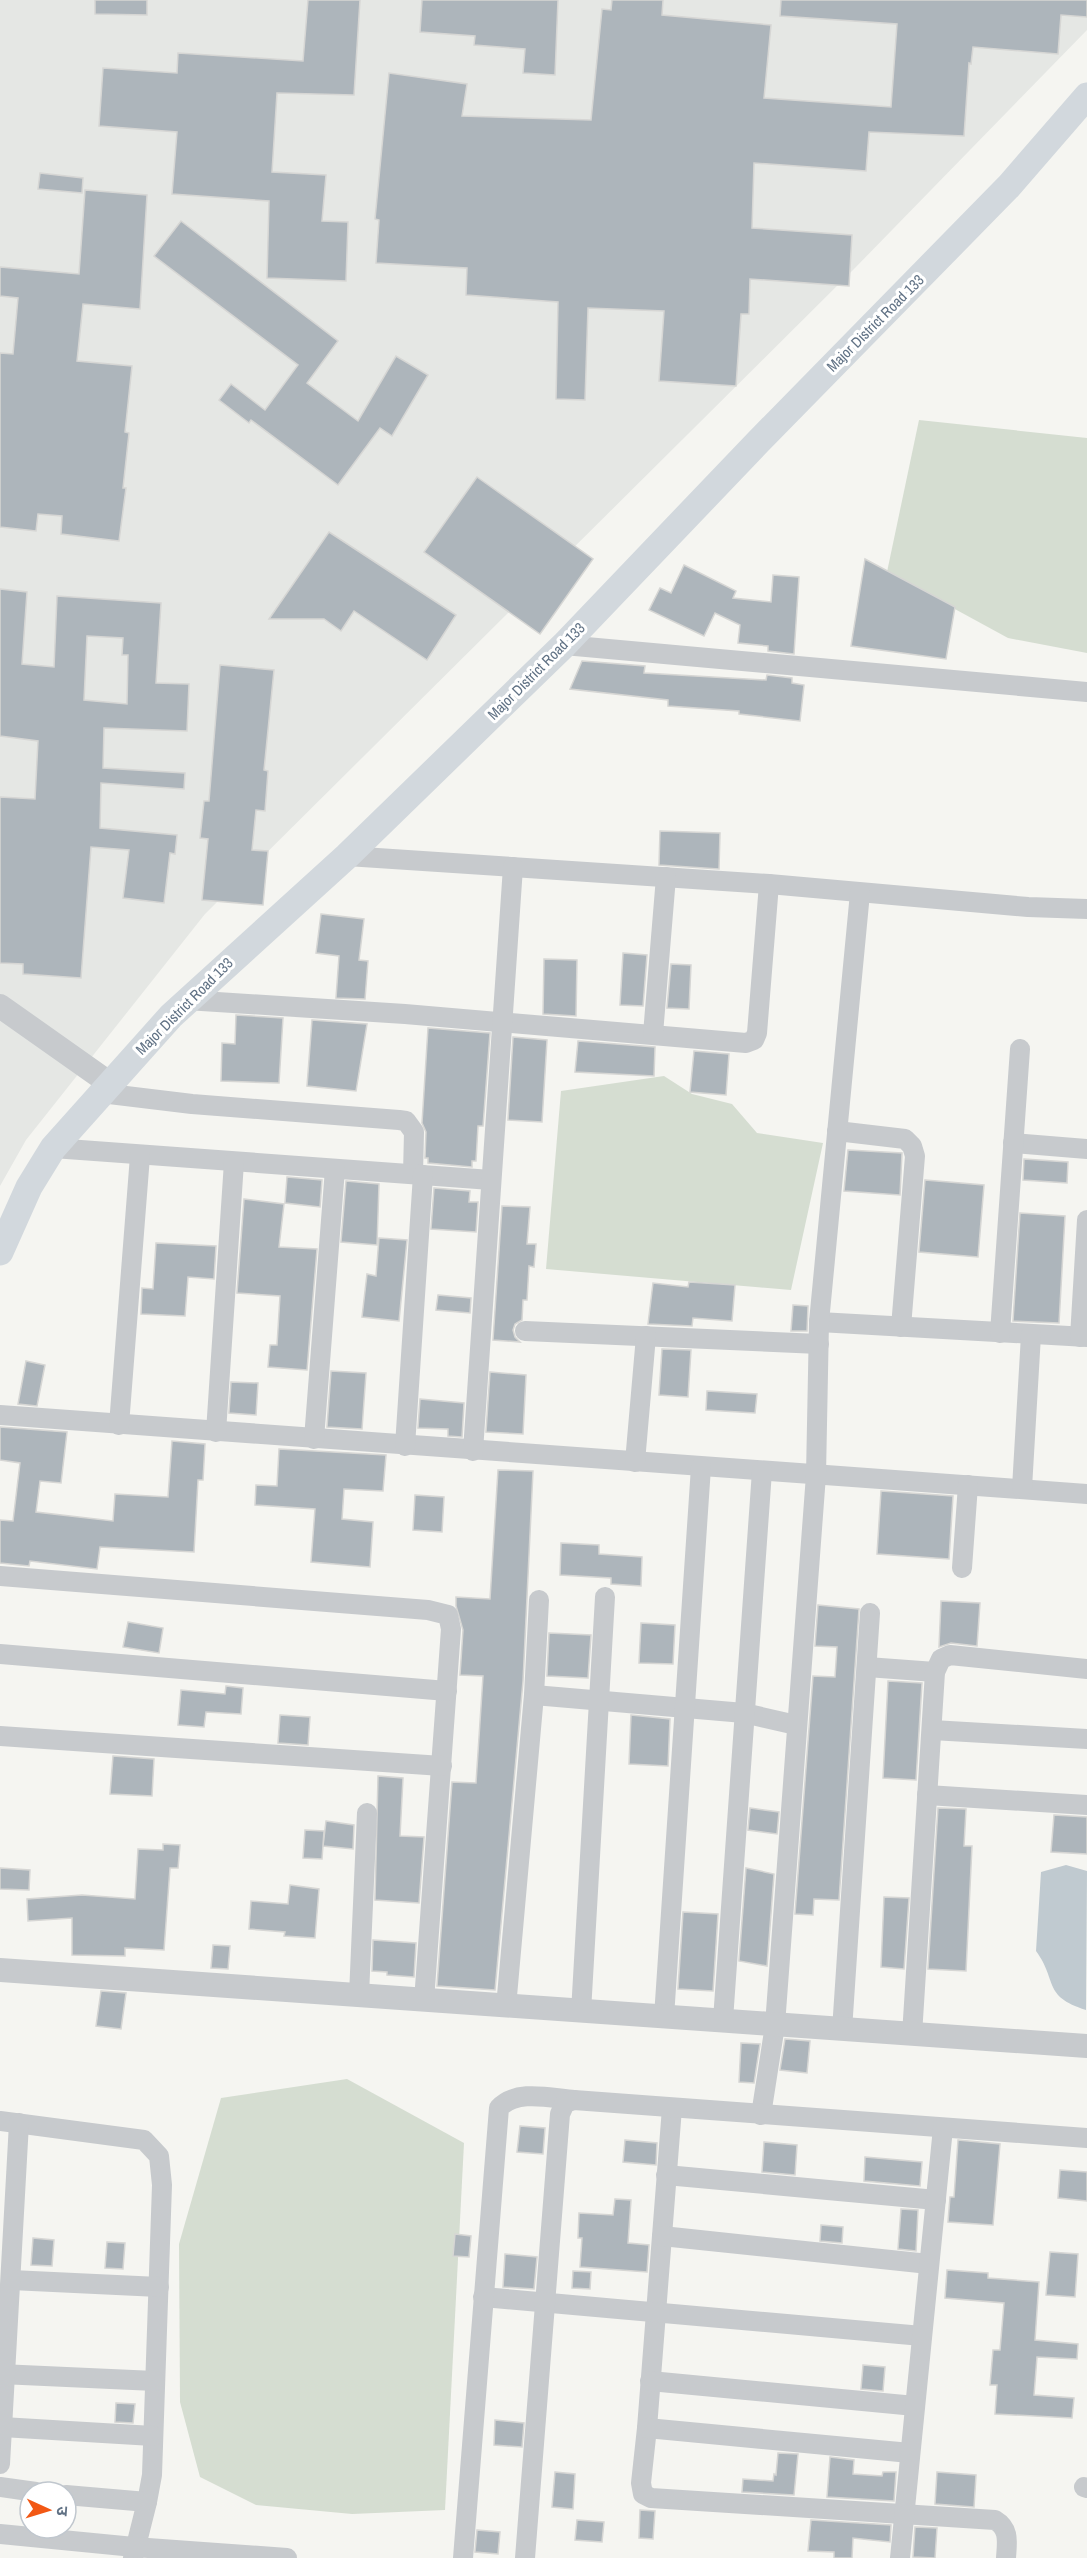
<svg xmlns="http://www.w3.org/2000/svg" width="1087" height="2558" font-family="'Archivo Narrow','Noto Sans Devanagari',sans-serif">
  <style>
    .built { fill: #e5e7e4 }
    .green { fill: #d5ddd1 }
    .water { fill: #c0cad0 }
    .building { fill: #adb5bb; stroke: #d6d6d4; stroke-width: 1.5; fill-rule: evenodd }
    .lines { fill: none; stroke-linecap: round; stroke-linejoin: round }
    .minor { stroke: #c7cacd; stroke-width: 20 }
    .tertiary { stroke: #c7cacd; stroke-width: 24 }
    .secondary { stroke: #d2d8dd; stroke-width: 27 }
    .labels { text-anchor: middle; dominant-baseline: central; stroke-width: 6; stroke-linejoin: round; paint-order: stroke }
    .street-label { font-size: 15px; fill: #617285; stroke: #fff }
  </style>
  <rect width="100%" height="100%" fill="#f5f5f1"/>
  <!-- built -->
  <path class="built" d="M0,0H1087V30L854,269L205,914L26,1140L0,1186Z"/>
  <!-- green -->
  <g class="green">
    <path d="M919,420L1087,438V653L1008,638L887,572Z"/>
    <path d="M664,1076L692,1094L732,1104L757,1133L823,1143L791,1290L546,1269L561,1091Z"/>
    <path d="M347,2079L464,2143L445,2510L352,2514L256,2505L200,2477L180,2402L179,2244L221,2098Z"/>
  </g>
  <!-- water -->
  <path class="water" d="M1066,1865L1087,1871L1086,2010C1042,1996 1058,1981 1036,1951L1041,1872Z"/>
  <!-- building -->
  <g class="building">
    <path d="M95,0H147V15L95,14Z"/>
    <path d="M308,0H360L354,95L277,93L272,172L326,175L322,221L348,222L346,281L267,278L269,201L172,194L177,132L99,126L103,68L177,73L178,53L303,61Z"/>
    <path d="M422,0H558L555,75L523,73L525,49L474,45L475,36L420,32Z"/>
    <path d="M612,0H663L662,15L771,25L764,98L891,107L897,24L780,16L781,0H1087V17L1061,15L1058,54L973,47L971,64L969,63L964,136L869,132L866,171L754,163L752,228L852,235L849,286L750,279L749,314H741L736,386L659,381L664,311L588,308L585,400L556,399L558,302L466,295L467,268L376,263L379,220L375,219L389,73L467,84L462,116L591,120L602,9L611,10Z"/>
    <path d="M40,173L83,178L82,193L38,189Z"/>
    <path d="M85,190L147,195L140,309L83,304L77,361L132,366L125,432L129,433L123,488H126L119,541L61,534L62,516L38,514L36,531L0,527V353L13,354L18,298L0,296V267L79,274Z"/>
    <path d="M181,221L338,341L307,383L358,421L396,356L428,375L392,436L380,428L338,485L251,420L249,423L219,400L231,384L265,410L298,365L154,256Z"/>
    <path d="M477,477L593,559L540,634L424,552Z"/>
    <path d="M329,532L456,615L427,660L354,611L341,631L324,619H269Z"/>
    <path d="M865,559L955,607L946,659L851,646Z"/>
    <path d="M684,565L736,591L733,598L771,602L773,575L799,577L794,654L768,651V646L738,643L740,625L715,613L704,636L649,610L660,588L671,593Z"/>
    <path d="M0,589L27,592L22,664L54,667L57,596L161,603L156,683L189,684L187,731L104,728L103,768L185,773L184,789L101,783L100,828L177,835L175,854L170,853L164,903L123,898L129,850L91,847L81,978L23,974V964L0,963V797L35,799L38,741L0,736ZM87,636L123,638L122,655H128L127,704L84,700Z"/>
    <path d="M582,661L645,666L644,673L766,680L767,675L792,678V683L804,685L800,721L739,714V711L668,706V700L570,689Z"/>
    <path d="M220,665L274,670L264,770L268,771L265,811L256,810L252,850L268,851L263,905L202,900L208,839L200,838L204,801H209Z"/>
    <path d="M660,831L720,833L719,869L659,865Z"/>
    <path d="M321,914L364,919L359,960L368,961L365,999L336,998L339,956L316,953Z"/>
    <path d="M623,953L647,955L643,1006L620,1005Z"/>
    <path d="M544,959L577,960L576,1016L543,1014Z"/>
    <path d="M671,964L691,965L689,1009L667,1008Z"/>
    <path d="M236,1015L283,1018L279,1083L221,1081L222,1043L235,1044Z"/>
    <path d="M312,1020L367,1024L356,1091L307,1086Z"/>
    <path d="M428,1028L490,1033L483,1126H478L476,1161H472V1167L428,1163V1158H425L426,1132L422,1123Z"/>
    <path d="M513,1037L547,1040L542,1122L508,1120Z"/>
    <path d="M578,1041L655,1047L654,1076L575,1072Z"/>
    <path d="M694,1051L729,1054L726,1095L690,1092Z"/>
    <path d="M848,1150L902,1153L900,1195L844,1191Z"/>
    <path d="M1024,1159L1068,1162L1067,1183L1023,1180Z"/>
    <path d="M287,1177L322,1180L320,1207L285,1203Z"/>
    <path d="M925,1180L984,1185L978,1257L919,1252Z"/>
    <path d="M346,1181L379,1184L377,1245L341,1242Z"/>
    <path d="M434,1188L470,1191L469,1202H478L476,1232L431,1229Z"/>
    <path d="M244,1199L284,1204L279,1247L317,1249L307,1370L268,1367L270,1345H277L280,1296L237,1293Z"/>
    <path d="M502,1206L530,1207L527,1244H536L534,1267L529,1266L527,1300H523L522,1320L515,1324L513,1330L515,1337L520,1342L493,1340Z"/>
    <path d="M1020,1213L1065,1216L1059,1323L1013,1321Z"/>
    <path d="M379,1238L407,1240L399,1321L362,1317L367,1274L376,1276Z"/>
    <path d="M156,1243L216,1246L214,1279L188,1277L185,1316L141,1314L142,1288L153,1289Z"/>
    <path d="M689,1282L735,1285L732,1321L693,1318L692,1326L648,1324L653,1283L688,1287Z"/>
    <path d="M438,1295L471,1298L470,1313L436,1310Z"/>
    <path d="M793,1305L808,1306L807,1331H791Z"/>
    <path d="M662,1349L691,1350L688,1397L659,1395Z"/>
    <path d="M26,1361L45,1365L37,1406L18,1404Z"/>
    <path d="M331,1371L366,1373L362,1429L327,1427Z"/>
    <path d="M490,1372L526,1375L523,1434L486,1432Z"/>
    <path d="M231,1382L258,1383L256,1415L229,1413Z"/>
    <path d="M707,1391L757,1394L755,1413L706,1410Z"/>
    <path d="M420,1399L464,1403L462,1437L448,1436V1429L418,1428Z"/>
    <path d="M0,1427L67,1432L61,1483L40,1481L36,1512L113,1521L115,1494L168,1497L172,1441L205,1444L203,1480H198L194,1552L100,1547L97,1569L30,1561L29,1566L0,1563V1520L13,1521L20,1463L0,1460Z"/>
    <path d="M279,1449L386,1455L383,1491L344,1489L342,1519L373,1522L370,1567L311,1562L315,1509L255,1505L256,1485L277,1486Z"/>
    <path d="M498,1470L533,1471L523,1681L495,1990L437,1986L452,1782L476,1783L483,1676L460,1675L463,1630L456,1606V1597L490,1599Z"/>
    <path d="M881,1491L953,1496L949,1559L877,1554Z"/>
    <path d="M415,1495L444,1497L442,1532L413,1530Z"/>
    <path d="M561,1543L599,1545V1554L642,1557L641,1586L611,1584V1578L560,1575Z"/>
    <path d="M941,1601L980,1603L977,1646L951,1643L939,1647Z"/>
    <path d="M818,1605L859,1609L839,1900L814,1899L813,1915L795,1914L813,1676L835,1677L837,1647L815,1646Z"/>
    <path d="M128,1622L163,1628L159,1653L123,1647Z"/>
    <path d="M641,1623L675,1625L673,1664L639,1663Z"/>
    <path d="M549,1633L591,1635L588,1678L547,1676Z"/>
    <path d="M888,1681L922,1683L916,1780L883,1778Z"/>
    <path d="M226,1686L243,1688L241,1714L206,1712L204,1727L178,1725L181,1690L225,1694Z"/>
    <path d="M280,1715L310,1717L308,1745L278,1743Z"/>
    <path d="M631,1715L670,1719L668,1766L629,1764Z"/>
    <path d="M113,1756L154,1759L152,1796L110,1794Z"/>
    <path d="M378,1776L403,1778L400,1836L424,1837L419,1903L375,1900Z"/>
    <path d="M750,1808L779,1812L777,1834L748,1830Z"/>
    <path d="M938,1808L966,1809L964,1846H972L966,1971L928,1969Z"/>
    <path d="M1054,1815L1087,1817V1854L1051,1852Z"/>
    <path d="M326,1821L354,1825L353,1849L323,1846Z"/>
    <path d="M305,1830L324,1831L322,1859L303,1858Z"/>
    <path d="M163,1844L180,1845L178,1868H170L164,1950L125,1948V1956L72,1955V1918L28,1921L27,1899L82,1895L135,1899L138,1849L163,1850Z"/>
    <path d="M0,1868L30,1870L29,1890L0,1889Z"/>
    <path d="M746,1868L774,1874L767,1966L739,1961Z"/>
    <path d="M290,1885L319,1889L315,1938L284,1936L285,1932L249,1929L251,1901L288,1904Z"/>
    <path d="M884,1897L909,1898L904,1969L881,1967Z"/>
    <path d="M683,1912L718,1914L713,1991L678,1989Z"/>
    <path d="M373,1940L416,1943L414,1977L387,1975V1972L372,1971Z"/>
    <path d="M213,1945L230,1946L228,1969L211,1968Z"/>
    <path d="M101,1991L126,1993L121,2029L96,2026Z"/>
    <path d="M785,2039L810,2041L807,2073L780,2070Z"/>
    <path d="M741,2043L760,2044L754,2083L739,2082Z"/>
    <path d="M520,2126L545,2128L543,2154L517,2152Z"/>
    <path d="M625,2140L657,2143L656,2165L623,2162Z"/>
    <path d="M958,2140L1000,2144L993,2225L948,2222L950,2197H954Z"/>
    <path d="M764,2142L797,2145L795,2175L762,2172Z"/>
    <path d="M865,2157L922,2162L920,2186L864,2181Z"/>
    <path d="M1060,2170L1087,2172V2201L1058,2198Z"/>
    <path d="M615,2199L631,2200L628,2243L649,2245L647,2272L580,2267L582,2238H578L579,2213L613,2215Z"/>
    <path d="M901,2209L918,2210L916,2251L898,2249Z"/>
    <path d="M821,2225L843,2227L842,2243L820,2241Z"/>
    <path d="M455,2234L471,2236L469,2257L453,2256Z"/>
    <path d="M33,2238L54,2240L52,2266L31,2265Z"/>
    <path d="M107,2242L125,2243L123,2269L105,2268Z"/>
    <path d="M1050,2252L1078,2254L1075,2297L1046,2295Z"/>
    <path d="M505,2254L537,2257L534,2289L503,2287Z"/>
    <path d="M947,2270L988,2273V2278L1039,2282L1035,2340L1078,2344L1077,2359L1037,2357L1034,2395L1074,2398L1072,2418L995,2414L997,2385H990L993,2350H1000L1004,2303L945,2298Z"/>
    <path d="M573,2271L591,2272L590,2289L572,2288Z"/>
    <path d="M863,2365L885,2367L883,2391L861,2389Z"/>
    <path d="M116,2403L135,2404L133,2423L115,2422Z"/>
    <path d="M495,2420L524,2423L522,2447L494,2445Z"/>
    <path d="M778,2453L798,2454L794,2495L742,2492L743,2479L773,2481L774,2474L776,2475Z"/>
    <path d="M830,2457L854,2460L853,2474L882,2476L883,2472H896L894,2501L827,2497Z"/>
    <path d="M555,2472L575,2474L573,2509L552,2507Z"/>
    <path d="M937,2472L976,2475L974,2507L935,2504Z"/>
    <path d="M640,2510L655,2511L653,2539L639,2538Z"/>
    <path d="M577,2520L604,2522L602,2542L575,2540Z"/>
    <path d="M811,2520L891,2525L890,2542L853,2538L852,2558H834V2552L808,2551Z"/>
    <path d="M915,2527L937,2528L935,2558L913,2557Z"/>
    <path d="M477,2530L500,2532L498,2554L475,2552Z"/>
  </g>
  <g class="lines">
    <!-- minor -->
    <g class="minor">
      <path d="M564,645L1087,692"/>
      <path d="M347,856L769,884L1028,907L1087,909"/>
      <path d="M186,1000L405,1014L746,1043L754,1040L757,1033L769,884"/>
      <path d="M653,1034L666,877"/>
      <path d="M101,1093L192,1104L399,1120L406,1121L414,1132L413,1174"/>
      <path d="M837,1131L905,1139L912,1146L915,1156L901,1327"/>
      <path d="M1013,1143L1087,1149"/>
      <path d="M53,1148L491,1180"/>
      <path d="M819,1322L1087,1337"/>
      <path d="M525,1331L819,1344"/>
      <path d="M1000,1333L1020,1049"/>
      <path d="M1080,1337L1087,1220"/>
      <path d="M0,1415L1087,1494"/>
      <path d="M119,1425L140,1156"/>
      <path d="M216,1432L234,1162"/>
      <path d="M314,1439L335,1169"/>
      <path d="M405,1446L423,1175"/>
      <path d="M473,1451L513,867"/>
      <path d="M635,1462L646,1336"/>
      <path d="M1022,1488L1031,1335"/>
      <path d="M962,1568L968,1485"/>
      <path d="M0,1576L428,1610L448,1615L451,1629L424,2001"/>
      <path d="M0,1654L447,1691"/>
      <path d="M867,1667L935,1672"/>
      <path d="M534,1695L744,1713L796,1725"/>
      <path d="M932,1730L1087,1739"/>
      <path d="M0,1736L442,1766"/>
      <path d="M927,1795L1087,1805"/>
      <path d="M359,1995L367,1813"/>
      <path d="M506,2007L534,1695L539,1600"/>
      <path d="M581,2012L605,1597"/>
      <path d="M664,2017L701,1467"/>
      <path d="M723,2020L762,1471"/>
      <path d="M842,2030L870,1613"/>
      <path d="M912,2035L935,1672L941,1659L950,1655L1087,1669"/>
      <path d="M672,2108L647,2428L641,2483L643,2494L651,2498L995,2520C1010,2529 1007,2542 1006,2558"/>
      <path d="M761,2115L775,2025L816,1475L819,1322L860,893"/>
      <path d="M0,2121L144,2140L159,2156L162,2185L152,2475L147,2502"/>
      <path d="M666,2175L936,2200"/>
      <path d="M662,2236L929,2264"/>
      <path d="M11,2280L159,2287"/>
      <path d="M483,2297L922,2336"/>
      <path d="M0,2374L155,2381"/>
      <path d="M650,2381L915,2406"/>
      <path d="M2,2427L153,2436"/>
      <path d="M647,2428L910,2453"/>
      <path d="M0,2464L19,2123"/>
      <path d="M0,2487L36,2492"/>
      <path d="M1084,2487L1087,2488"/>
      <path d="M66,2495L147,2502L133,2558"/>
      <path d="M0,2534L134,2547L287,2558"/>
      <path d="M463,2558L499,2108C516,2089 550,2098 574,2100"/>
      <path d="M525,2558L560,2114L565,2103L574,2100L1087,2138"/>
      <path d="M900,2558L943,2128"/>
    </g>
    <!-- tertiary -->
    <g class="tertiary">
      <path d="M0,1006L109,1083"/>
      <path d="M0,1970L1087,2046"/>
    </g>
    <!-- secondary -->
    <path class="secondary" d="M0,1252L29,1187L53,1148L171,1016L347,856L564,645L758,442L1009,186L1087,96"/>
  </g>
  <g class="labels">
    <!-- street labels -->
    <g class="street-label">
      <text transform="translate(875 323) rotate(-45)">Major District Road 133</text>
      <text transform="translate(536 671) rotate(-45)">Major District Road 133</text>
      <text transform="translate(184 1006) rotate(-45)">Major District Road 133</text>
    </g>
  </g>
  <!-- north arrow -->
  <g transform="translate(48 2510) rotate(94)"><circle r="28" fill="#ffffff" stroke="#c0c7ce" stroke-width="1.5"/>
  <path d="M0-4.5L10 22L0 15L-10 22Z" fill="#f25814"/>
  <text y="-9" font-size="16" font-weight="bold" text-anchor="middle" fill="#617285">उ</text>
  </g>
</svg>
